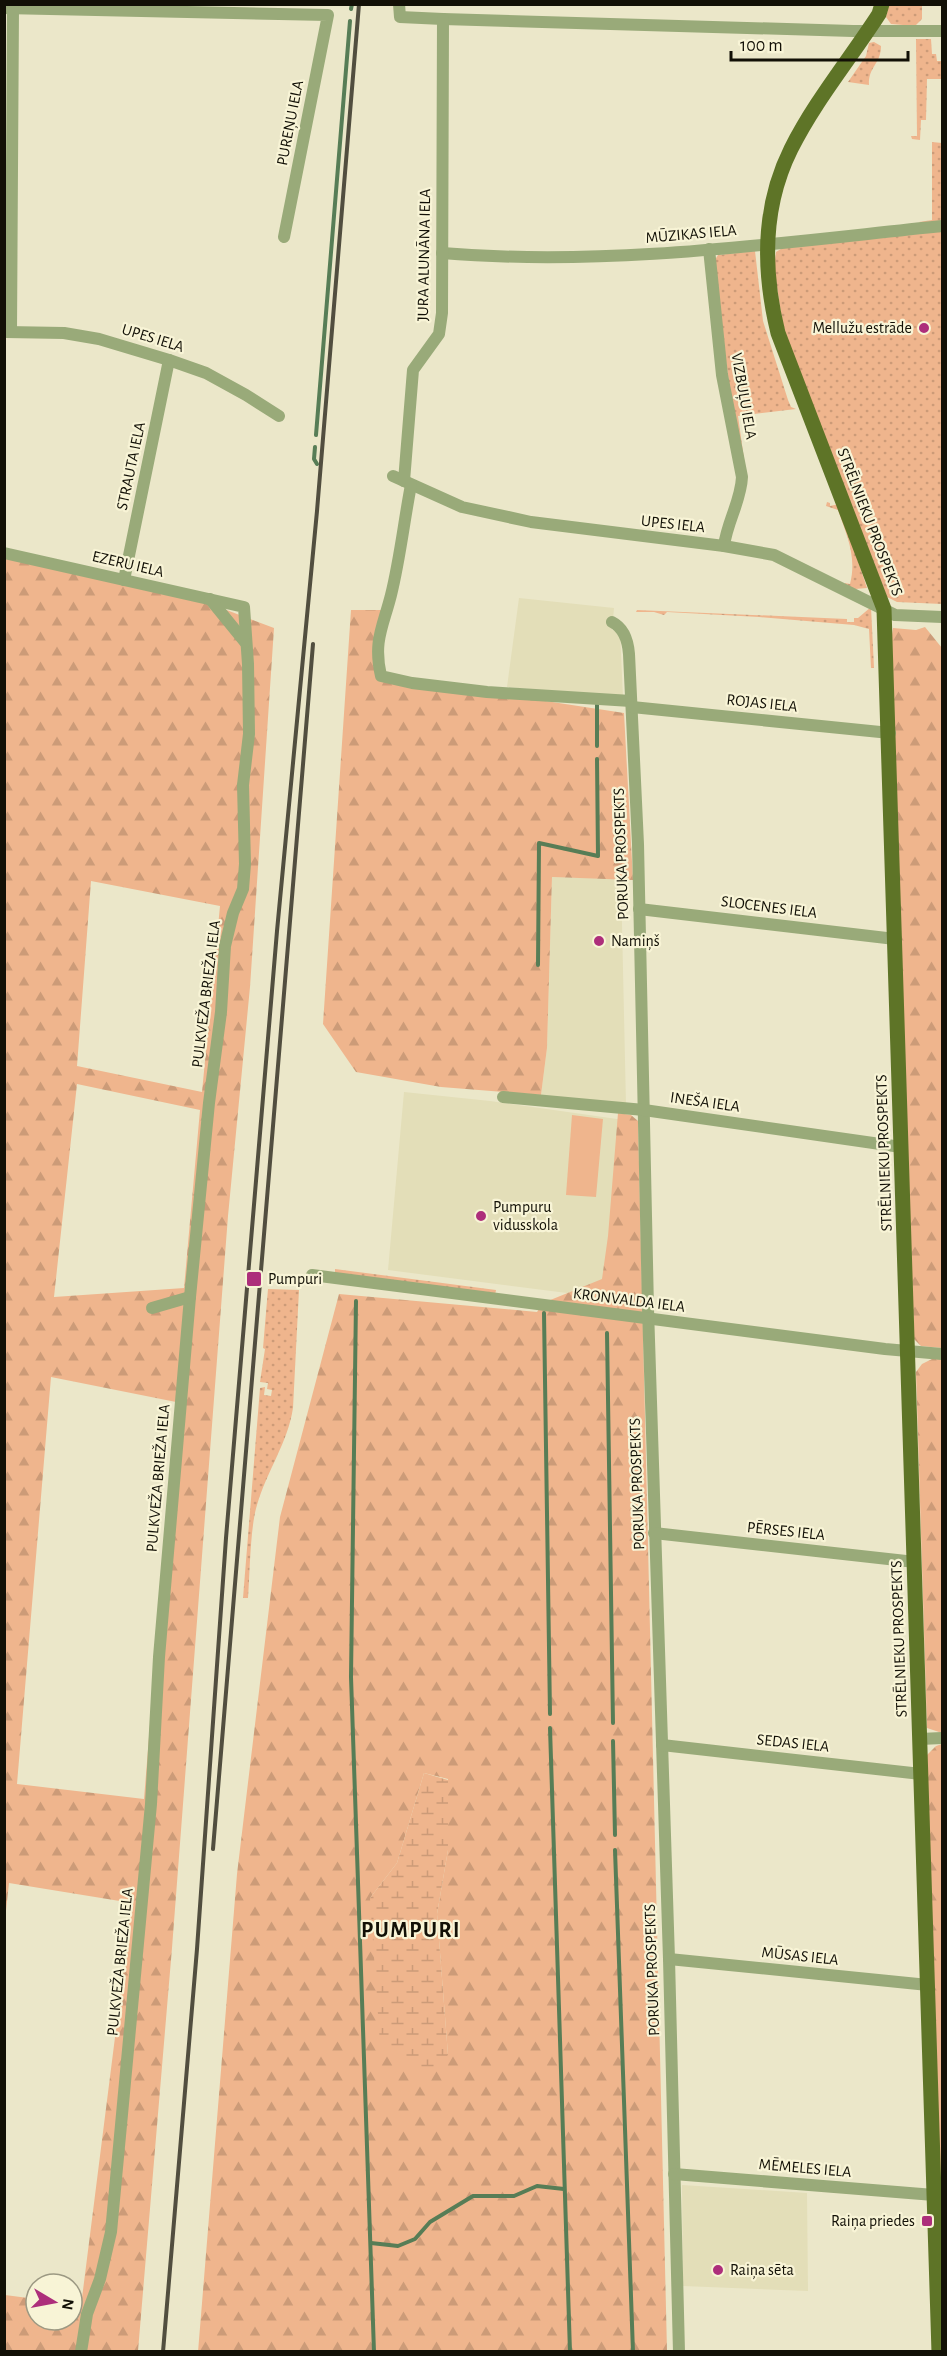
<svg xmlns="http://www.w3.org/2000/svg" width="947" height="2356" font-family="'Alegreya Sans',sans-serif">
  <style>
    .built { fill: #e3deb8 }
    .grass { fill: url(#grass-dots) }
    .forest { fill: url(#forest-firs); fill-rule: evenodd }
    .wetland { fill: url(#wetland-marsh) }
    .pitch { fill: #efb58d }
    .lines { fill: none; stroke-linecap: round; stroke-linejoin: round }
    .stream { stroke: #577d56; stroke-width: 4 }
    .minor { stroke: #99aa79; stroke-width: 12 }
    .major { stroke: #5e7427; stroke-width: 15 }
    .rail { stroke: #514e3f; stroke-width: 4 }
    .poi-dot { fill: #ad2e7b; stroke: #f8f4d6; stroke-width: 2 }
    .labels { text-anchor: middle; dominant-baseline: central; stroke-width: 4.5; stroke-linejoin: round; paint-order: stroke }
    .street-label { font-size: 16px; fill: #121006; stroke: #f8f4d6 }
    .poi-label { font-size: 16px; fill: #121006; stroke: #f8f4d6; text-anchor: start }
    .district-label { font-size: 22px; font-weight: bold; letter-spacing: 1.5px; fill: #121006; stroke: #f8f4d6 }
  </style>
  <defs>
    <pattern id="grass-dots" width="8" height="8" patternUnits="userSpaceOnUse" patternTransform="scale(1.5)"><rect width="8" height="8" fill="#efb58d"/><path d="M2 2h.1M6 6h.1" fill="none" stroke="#cc9b78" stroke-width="1.8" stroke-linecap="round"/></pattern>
    <pattern id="forest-firs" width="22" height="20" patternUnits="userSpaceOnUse" patternTransform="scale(1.5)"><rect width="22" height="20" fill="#efb58d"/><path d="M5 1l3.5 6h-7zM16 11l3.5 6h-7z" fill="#cc9b78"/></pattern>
    <pattern id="wetland-marsh" width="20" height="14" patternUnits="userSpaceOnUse" patternTransform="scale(1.5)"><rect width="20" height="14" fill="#efb58d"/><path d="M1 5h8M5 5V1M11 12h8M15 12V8" fill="none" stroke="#cc9b78"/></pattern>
  </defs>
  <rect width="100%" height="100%" fill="#ebe7c9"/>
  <!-- built -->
  <g class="built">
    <path d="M519,598L614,608L612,630L620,632L623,697L507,687Z"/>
    <path d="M552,877L621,879L626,1105L541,1095L547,1048Z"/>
    <path d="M404,1092L490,1101L631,1121L622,1300L388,1270Z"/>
    <path d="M682,2185L807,2193L808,2291L683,2286Z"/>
  </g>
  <!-- grass -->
  <g class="grass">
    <path d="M889,5H922V19L915,26L891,24L886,17Z"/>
    <path d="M916,39H931L932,54H936L937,61H942V79H927L926,120H921L920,140L912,139L911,136H917Z"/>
    <path d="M874,42L881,46C881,64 868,67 869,85L848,82L866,56L869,43Z"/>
    <path d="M932,142L942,143V223L925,225L919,222L932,220Z"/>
    <path d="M942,231V604L897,602L887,597L784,333L774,267L776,252L784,247Z"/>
    <path d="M755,251L763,321L788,400L791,407L796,409L738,416L746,473L732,406L713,263L718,255Z"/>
    <path d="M827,502L830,503V506L839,504L867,588L855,589L845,586V583L850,584C857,557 847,536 838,510L826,506Z"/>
    <path d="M871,607L874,668H871L869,629L854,625L759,617L667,612L664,615L654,612H636L637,610L847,619V622H854V618H858Z"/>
    <path d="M335,1269L496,1290L495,1295L335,1273Z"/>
    <path d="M268,1289L299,1290L293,1408C288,1442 267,1471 257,1505C250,1528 250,1572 248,1598H243L260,1388L265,1387L264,1395L271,1396L272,1390L267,1389L268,1383L260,1382L265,1349L263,1348Z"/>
  </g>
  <!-- forest -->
  <g class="forest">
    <path d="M5,558L195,598L274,628L250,987L228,1216L172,1948L138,2351H5V2295L36,2299V2320H72V2305L81,2306L132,1903L9,1883L5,1920ZM91,881L220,906L202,1092L77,1066ZM77,1084L200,1110L184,1288L54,1297ZM51,1377L176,1402L144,1799L17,1784Z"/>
    <path d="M351,610H386L381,676L624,713L633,880L552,877L547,1048L541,1095L441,1087L356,1072L323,1024Z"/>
    <path d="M925,627L942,648V1348L921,1346L914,1339L891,641L893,628L916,630Z"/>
    <path d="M618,1113L631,1115L638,1121L667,2351L198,2352L237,1874L280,1517L339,1294L537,1312L543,1303L602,1279L608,1236ZM424,1773L448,1779V1850L437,1914L448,2055L370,1898L397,1863Z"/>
    <path d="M932,1359H942V1733L927,1728L916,1372L922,1364Z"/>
    <path d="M942,1744V2258L927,1755L936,1746Z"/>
  </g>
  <!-- wetland -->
  <path class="wetland" d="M424,1773L448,1780V1850L437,1914L448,2055L423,2077L380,2044L370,1898L397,1863Z"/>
  <!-- pitch -->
  <path class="pitch" d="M572,1115L603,1119L596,1197L566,1195Z"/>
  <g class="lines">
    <!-- stream -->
    <g class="stream">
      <path d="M351,9L352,4"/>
      <path d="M316,435L350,21"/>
      <path d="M315,447L314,459L317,464"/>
      <path d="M597,705V746"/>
      <path d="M538,965L539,843L598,856L597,759"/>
      <path d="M356,1301L351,1677L374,2352"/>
      <path d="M544,1313L550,1714"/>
      <path d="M607,1333L613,1723"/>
      <path d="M550,1728L570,2352"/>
      <path d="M613,1741L615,1835"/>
      <path d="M615,1850L633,2352"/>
      <path d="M371,2243L398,2246L415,2239L430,2222L473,2196H514L537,2186L564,2189"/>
    </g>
    <!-- minor -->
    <g class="minor">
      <path d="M399,4L400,17L443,19L853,31H942"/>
      <path d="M4,8L328,15L284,237"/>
      <path d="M709,249L722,375L742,477C741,501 727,522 724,546"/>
      <path d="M442,253C609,267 776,243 942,226"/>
      <path d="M11,331L13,8"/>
      <path d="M6,332L64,333L99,339L169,360L206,373L246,395L279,416"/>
      <path d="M393,476L462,507L531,522L724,546L774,555L895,615L942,617"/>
      <path d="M404,481L413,370L439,334L442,313L443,19"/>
      <path d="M411,485C404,521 400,559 391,595C383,627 373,641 381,676L412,683L487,692L631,701"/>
      <path d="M4,553L244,607L248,664L249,734L243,785L245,864L243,889L233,913L225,946L221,1012L209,1103L190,1297L159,1657L151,1804L111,2232L100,2279L87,2314L81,2352"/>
      <path d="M124,580L169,360"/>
      <path d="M210,599L245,642"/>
      <path d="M612,622C624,628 628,641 629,654L638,844L648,1309L669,1959L679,2352"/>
      <path d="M632,707L890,733"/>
      <path d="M639,909L895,939"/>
      <path d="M503,1097L644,1110L901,1147"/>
      <path d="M312,1275L885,1349L942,1354"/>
      <path d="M152,1308L190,1297"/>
      <path d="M654,1533L915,1562"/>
      <path d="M920,1739L942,1738"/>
      <path d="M662,1745L921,1774"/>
      <path d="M669,1959L928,1985"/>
      <path d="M674,2174L934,2195"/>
    </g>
    <!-- major -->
    <path class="major" d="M882,4L879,14C850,59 815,101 791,149C762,207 763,272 778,333L884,609L939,2352"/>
    <!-- rail -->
    <g class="rail">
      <path d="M213,1849L313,644"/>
      <path d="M163,2352L197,1949L226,1538L277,931L317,511L359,4"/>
    </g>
  </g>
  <!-- markers -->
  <g class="poi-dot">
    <circle cx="924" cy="328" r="6"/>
    <circle cx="599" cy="941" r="6"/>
    <circle cx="481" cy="1216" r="6"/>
    <rect x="246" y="1271" width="16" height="16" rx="3"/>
    <rect x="921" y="2215" width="12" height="12" rx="3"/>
    <circle cx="718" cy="2270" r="6"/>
  </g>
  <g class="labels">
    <!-- street labels -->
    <g class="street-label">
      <text transform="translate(290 123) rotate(-79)">PUREŅU IELA</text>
      <text transform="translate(691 234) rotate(-5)">MŪZIKAS IELA</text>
      <text transform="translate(424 255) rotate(-89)">JURA ALUNĀNA IELA</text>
      <text transform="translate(153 338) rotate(17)">UPES IELA</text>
      <text transform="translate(744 396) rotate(80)">VIZBUĻU IELA</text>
      <text transform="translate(131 466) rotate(-78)">STRAUTA IELA</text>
      <text transform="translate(870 522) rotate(69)">STRĒLNIEKU PROSPEKTS</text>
      <text transform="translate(673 524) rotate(6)">UPES IELA</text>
      <text transform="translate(128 564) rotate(13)">EZERU IELA</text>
      <text transform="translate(762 703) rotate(6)">ROJAS IELA</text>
      <text transform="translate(621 854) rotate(-92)">PORUKA PROSPEKTS</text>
      <text transform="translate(769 907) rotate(7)">SLOCENES IELA</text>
      <text transform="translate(206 994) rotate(-83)">PULKVEŽA BRIEŽA IELA</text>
      <text transform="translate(705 1102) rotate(8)">INEŠA IELA</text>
      <text transform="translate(884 1153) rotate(-92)">STRĒLNIEKU PROSPEKTS</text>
      <text transform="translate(629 1300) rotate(7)">KRONVALDA IELA</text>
      <text transform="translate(158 1478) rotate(-85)">PULKVEŽA BRIEŽA IELA</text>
      <text transform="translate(637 1484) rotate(-92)">PORUKA PROSPEKTS</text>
      <text transform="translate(786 1531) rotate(6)">PĒRSES IELA</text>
      <text transform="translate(899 1639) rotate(-92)">STRĒLNIEKU PROSPEKTS</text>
      <text transform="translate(793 1743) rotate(6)">SEDAS IELA</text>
      <text transform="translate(800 1956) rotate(6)">MŪSAS IELA</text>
      <text transform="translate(120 1962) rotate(-84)">PULKVEŽA BRIEŽA IELA</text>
      <text transform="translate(652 1970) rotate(-92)">PORUKA PROSPEKTS</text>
      <text transform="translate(805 2168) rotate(5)">MĒMELES IELA</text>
    </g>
    <!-- poi labels -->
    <g class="poi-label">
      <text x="912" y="328" text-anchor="end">Mellužu estrāde</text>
      <text x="611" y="941">Namiņš</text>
      <text x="493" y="1207">Pumpuru<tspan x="493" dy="18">vidusskola</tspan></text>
      <text x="268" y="1279">Pumpuri</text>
      <text x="915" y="2221" text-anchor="end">Raiņa priedes</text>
      <text x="730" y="2270">Raiņa sēta</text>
    </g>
    <!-- district labels -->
    <g class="district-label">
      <text x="411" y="1930">PUMPURI</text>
    </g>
  </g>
  <!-- border -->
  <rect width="947" height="2356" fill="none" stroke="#121006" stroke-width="12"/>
  <!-- north arrow -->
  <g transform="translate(54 2302) rotate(100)"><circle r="28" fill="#f8f4d6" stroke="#9c9983" stroke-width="1.5"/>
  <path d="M0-4.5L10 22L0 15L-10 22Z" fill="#ad2e7b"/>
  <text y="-9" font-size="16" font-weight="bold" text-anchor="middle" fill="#121006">N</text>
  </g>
  <!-- scale -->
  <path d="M731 51v9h177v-9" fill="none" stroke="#121006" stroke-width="3"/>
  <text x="740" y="51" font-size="18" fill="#121006" stroke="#f8f4d6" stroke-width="4.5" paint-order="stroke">100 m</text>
</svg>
